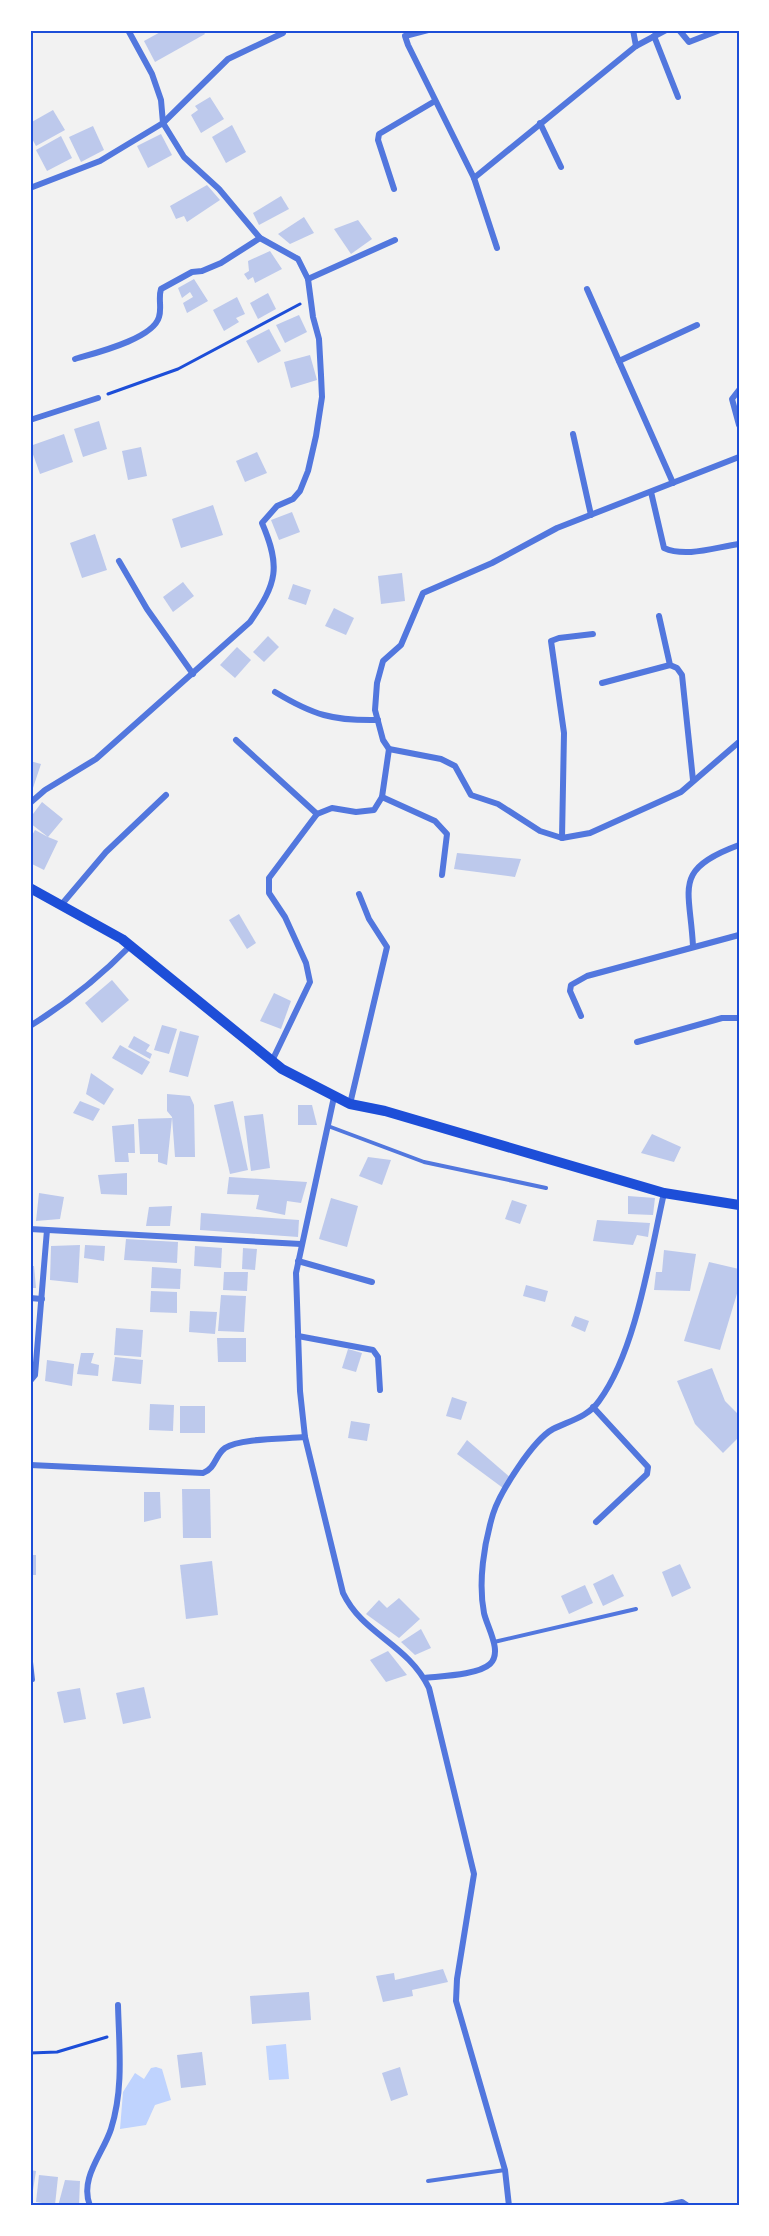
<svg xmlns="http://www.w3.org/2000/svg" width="769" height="2236" font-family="Montserrat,sans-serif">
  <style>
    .water { fill: #bfd3fe }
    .building { fill: #bdc9ec }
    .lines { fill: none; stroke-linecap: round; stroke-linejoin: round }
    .path { stroke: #1d4ed8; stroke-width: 3 }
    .service { stroke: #5277de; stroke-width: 4 }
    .minor { stroke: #5277de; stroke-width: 6 }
    .secondary { stroke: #1d4ed8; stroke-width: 10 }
    .neatline { fill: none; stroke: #1d4ed8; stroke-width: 2 }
  </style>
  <rect width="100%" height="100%" fill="#f2f2f2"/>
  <!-- water -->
  <g class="water">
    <path d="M286,2044L289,2079L269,2080L266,2046Z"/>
    <path d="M156,2067L162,2069L171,2100L155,2105L146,2125L120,2129L123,2092L135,2073L144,2079L151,2068Z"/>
  </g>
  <!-- building -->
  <g class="building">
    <path d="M164,30H202L205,34L155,62L144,41Z"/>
    <path d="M210,97L224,119L201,133L191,115L198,110L195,106Z"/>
    <path d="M53,110L65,130L36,146L30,135V123Z"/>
    <path d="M232,125L246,152L226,163L212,137Z"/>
    <path d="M93,126L104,150L81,162L69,137Z"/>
    <path d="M161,134L172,155L148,168L137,146Z"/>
    <path d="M61,136L72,158L47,171L36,150Z"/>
    <path d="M207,185L220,200L187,222L184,216L176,219L170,206Z"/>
    <path d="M281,196L289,209L259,225L253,213Z"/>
    <path d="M304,217L314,233L290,244L278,234Z"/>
    <path d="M358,220L372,239L351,254L334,229Z"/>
    <path d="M270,251L282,269L255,283L253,277L248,280L244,274L249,271L248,261Z"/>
    <path d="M194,279L208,301L187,313L183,303L193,297L190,292L182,298L178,288Z"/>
    <path d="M268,293L276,309L258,319L250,303Z"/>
    <path d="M237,297L245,314L236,318L239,322L224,331L213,310Z"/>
    <path d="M299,315L307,332L285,343L276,325Z"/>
    <path d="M269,329L281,351L258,363L246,341Z"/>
    <path d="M310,355L317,380L291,388L284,362Z"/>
    <path d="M99,421L107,449L83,457L74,429Z"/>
    <path d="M64,434L73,462L40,474L30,446Z"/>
    <path d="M141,447L147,476L128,480L122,451Z"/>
    <path d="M257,452L267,473L245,482L236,461Z"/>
    <path d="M213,505L223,535L181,548L172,519Z"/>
    <path d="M292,512L300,532L279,540L271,520Z"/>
    <path d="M95,534L107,570L82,578L70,543Z"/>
    <path d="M402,573L405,601L381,604L378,576Z"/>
    <path d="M183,582L194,596L173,612L163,597Z"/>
    <path d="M293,584L311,590L306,605L288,599Z"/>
    <path d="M334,608L354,618L346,635L325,626Z"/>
    <path d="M268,636L279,647L264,662L253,652Z"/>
    <path d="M237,647L251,660L235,678L220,665Z"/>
    <path d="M30,761L41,764L33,788L30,787Z"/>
    <path d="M42,802L63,819L48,837L58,841L44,870L30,863V839L35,830L48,837L30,823V818Z"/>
    <path d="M457,853L521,859L515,877L454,869Z"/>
    <path d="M239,914L256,943L247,949L229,920Z"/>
    <path d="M112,980L129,1000L102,1023L85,1003Z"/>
    <path d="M274,993L291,1001L281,1029L260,1021Z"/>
    <path d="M162,1025L177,1029L169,1054L154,1050Z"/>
    <path d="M180,1031L199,1036L188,1077L169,1072Z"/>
    <path d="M134,1036L150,1045L146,1051L152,1054L150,1059L128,1047Z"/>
    <path d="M120,1045L150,1062L142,1075L112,1058Z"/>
    <path d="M91,1073L114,1089L104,1105L86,1094Z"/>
    <path d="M167,1094L190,1096L194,1105L195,1157H175L172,1117L167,1111Z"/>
    <path d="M80,1101L100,1109L93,1121L73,1113Z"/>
    <path d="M233,1101L248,1170L230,1174L214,1105Z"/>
    <path d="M298,1105H312L317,1125H298Z"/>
    <path d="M263,1114L270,1168L251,1171L244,1116Z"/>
    <path d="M172,1118L167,1165L158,1162V1154H140L138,1119Z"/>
    <path d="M134,1124L135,1153H128L129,1162H115L112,1126Z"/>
    <path d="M652,1134L681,1147L674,1162L641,1153Z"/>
    <path d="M368,1157L391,1160L382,1185L359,1176Z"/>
    <path d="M127,1173V1195L101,1194L98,1175Z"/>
    <path d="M229,1177L307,1182L301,1203L287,1201L285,1215L256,1209L259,1195L227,1194Z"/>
    <path d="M39,1193L64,1197L60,1219L36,1221Z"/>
    <path d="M628,1196L655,1198L653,1215L628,1214Z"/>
    <path d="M331,1198L358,1206L347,1247L319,1239Z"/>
    <path d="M512,1200L527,1205L520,1224L505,1219Z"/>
    <path d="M172,1206L170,1226H146L149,1207Z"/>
    <path d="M201,1213L299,1220L298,1237L200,1230Z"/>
    <path d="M597,1220L650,1223L648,1237L637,1235L633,1245L593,1241Z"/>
    <path d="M126,1239L178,1242L177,1263L124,1260Z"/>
    <path d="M80,1245L78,1283L50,1280L51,1246Z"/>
    <path d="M85,1245L105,1246L104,1261L84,1258Z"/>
    <path d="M195,1246L222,1248L221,1268L194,1266Z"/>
    <path d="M243,1248L257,1249L255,1270L242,1269Z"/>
    <path d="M664,1250L696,1254L690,1291L654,1290L656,1272H662Z"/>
    <path d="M709,1262L739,1269V1287L720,1350L684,1341Z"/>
    <path d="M30,1266H34L36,1288H30Z"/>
    <path d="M152,1267L181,1269L180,1289L151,1288Z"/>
    <path d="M224,1272H248L247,1291L223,1290Z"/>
    <path d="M526,1285L548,1291L545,1302L523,1296Z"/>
    <path d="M151,1291L177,1292V1313L150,1312Z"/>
    <path d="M221,1295L246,1296L244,1332L218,1331Z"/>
    <path d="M190,1311L217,1312L215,1334L189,1332Z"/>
    <path d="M575,1316L589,1321L585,1332L571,1326Z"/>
    <path d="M116,1328L143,1330L141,1357L114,1355Z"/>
    <path d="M217,1338H246V1362H218Z"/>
    <path d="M348,1349L362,1353L356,1372L342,1368Z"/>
    <path d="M81,1353H94L91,1363L99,1365L98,1376L77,1374Z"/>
    <path d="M115,1357L143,1360L141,1384L112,1381Z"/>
    <path d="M47,1360L74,1364L72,1386L45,1381Z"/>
    <path d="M712,1368L725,1401L739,1415V1437L723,1453L695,1424L677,1381Z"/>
    <path d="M452,1397L467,1402L461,1420L446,1416Z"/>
    <path d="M150,1404L174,1405L173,1431L149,1430Z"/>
    <rect x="180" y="1406" width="25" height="27"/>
    <path d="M351,1421L370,1424L367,1441L348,1438Z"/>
    <path d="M467,1440L511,1478L503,1488L457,1454Z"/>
    <path d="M182,1489H210L211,1538H183Z"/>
    <path d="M144,1492H160L161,1518L144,1522Z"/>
    <rect x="30" y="1555" width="6" height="20"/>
    <path d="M212,1561L218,1615L186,1619L180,1565Z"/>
    <path d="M680,1564L691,1588L672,1597L662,1572Z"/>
    <path d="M613,1574L624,1596L603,1606L593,1584Z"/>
    <path d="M585,1585L593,1603L569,1614L561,1596Z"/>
    <path d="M399,1598L420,1619L399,1638L366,1614L379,1600L387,1608Z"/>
    <path d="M421,1629L431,1648L415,1655L401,1642Z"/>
    <path d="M388,1651L407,1675L386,1682L370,1660Z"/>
    <path d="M144,1687L151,1718L123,1724L116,1693Z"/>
    <path d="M80,1688L86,1719L64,1723L57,1692Z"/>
    <path d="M443,1969L448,1982L412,1990L413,1996L383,2002L376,1976L394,1973L395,1980Z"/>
    <path d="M309,1992L311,2020L252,2024L250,1996Z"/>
    <path d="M202,2052L206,2085L181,2088L177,2055Z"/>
    <path d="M400,2067L408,2095L391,2101L382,2073Z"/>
    <path d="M30,2170L36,2171L31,2203H30Z"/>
    <path d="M39,2175L58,2177L55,2205L36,2202Z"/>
    <path d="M65,2180L80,2181L79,2206H58Z"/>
  </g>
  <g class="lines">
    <!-- path -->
    <g class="path">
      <path d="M108,394L178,369L300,304"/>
      <path d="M30,2053L57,2052L107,2037"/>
    </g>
    <!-- service -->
    <g class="service">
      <path d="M328,1126L424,1162L546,1188"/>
      <path d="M494,1642L636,1609"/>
      <path d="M30,1653L33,1680"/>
      <path d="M428,2181L505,2170"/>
    </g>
    <!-- minor -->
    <g class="minor">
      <path d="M428,30L405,36L408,45L474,178L497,248"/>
      <path d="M633,30L636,46"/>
      <path d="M679,30L689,42L720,30"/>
      <path d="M654,36L678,97"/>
      <path d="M540,123L561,167"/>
      <path d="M474,178L636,46L666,30"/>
      <path d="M30,188L100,161L163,123L228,59L283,33"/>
      <path d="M394,189L378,140L379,134L435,101"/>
      <path d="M308,279L395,240"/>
      <path d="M587,289L673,483"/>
      <path d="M75,359C95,353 153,339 159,317C162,308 158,298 161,289L192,272L202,271L221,263L260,238"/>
      <path d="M619,361L697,325"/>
      <path d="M739,390L732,399L739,425"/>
      <path d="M30,420L98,398"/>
      <path d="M573,434L591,515"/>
      <path d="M739,457L557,528L492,563L423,593L401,645L383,661L377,683L375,710L383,740L389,749L441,759L455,766L471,795L498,804L540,831L562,838L590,833L681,792L739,742"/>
      <path d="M651,492L664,548C686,558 716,547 739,544"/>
      <path d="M119,561L147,609L193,674"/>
      <path d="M659,616L670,665L677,668L682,675L693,780"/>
      <path d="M602,683L670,665"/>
      <path d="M275,692C313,715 333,721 378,720"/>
      <path d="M236,740L317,814"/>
      <path d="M382,797L435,821L447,834L442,875"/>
      <path d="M30,803L45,790L96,759L250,622C277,583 281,567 262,523L277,506L293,499L300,491L308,471L316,436L322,397L321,375L319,339L313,317L308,279L298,259L260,238L219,189L184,157L163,123L161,100L152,74L128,30"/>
      <path d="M562,838L564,733L551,641L559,638L593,634"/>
      <path d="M62,904L106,852L166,795"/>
      <path d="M693,946C690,887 672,870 739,845"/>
      <path d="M581,1016L570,991L571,985L587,976L739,935"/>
      <path d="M30,1026C67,1003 100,977 130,946"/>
      <path d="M637,1042L722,1018H739"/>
      <path d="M272,1061L310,982L306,963L285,917L269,893V878L317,814L332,808L356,812L374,810L382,797L389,749"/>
      <path d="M334,1097L296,1273L300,1391L305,1437L343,1593C363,1635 407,1643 429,1688L474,1874L457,1979L456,2001L505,2170L509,2206"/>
      <path d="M350,1104L387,947L369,919L359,894"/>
      <path d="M30,1229L301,1244"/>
      <path d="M298,1261L372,1282"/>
      <path d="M30,1298L42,1299"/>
      <path d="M298,1336L373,1350L378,1357L380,1390"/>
      <path d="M30,1381L35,1375L47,1230"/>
      <path d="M593,1407L648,1467L647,1474L596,1522"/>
      <path d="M30,1465L203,1473C216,1468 215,1455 225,1448C240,1438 285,1439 305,1437"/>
      <path d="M424,1678C441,1676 478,1675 490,1664C503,1652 487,1627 484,1613C478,1582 484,1544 493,1514C500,1492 533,1440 553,1429C569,1421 588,1417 599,1401C636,1351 650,1255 664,1193"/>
      <path d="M90,2206C79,2178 103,2154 111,2129C124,2088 119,2046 118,2005"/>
      <path d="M663,2206L682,2202L688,2206"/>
    </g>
    <!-- secondary -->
    <path class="secondary" d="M30,888L122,939L282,1069L350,1104L385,1111L664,1193L739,1205"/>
  </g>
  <!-- border -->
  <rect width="769" height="2236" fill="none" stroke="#ffffff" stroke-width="63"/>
  <rect x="32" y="32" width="706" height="2172" class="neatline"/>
</svg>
